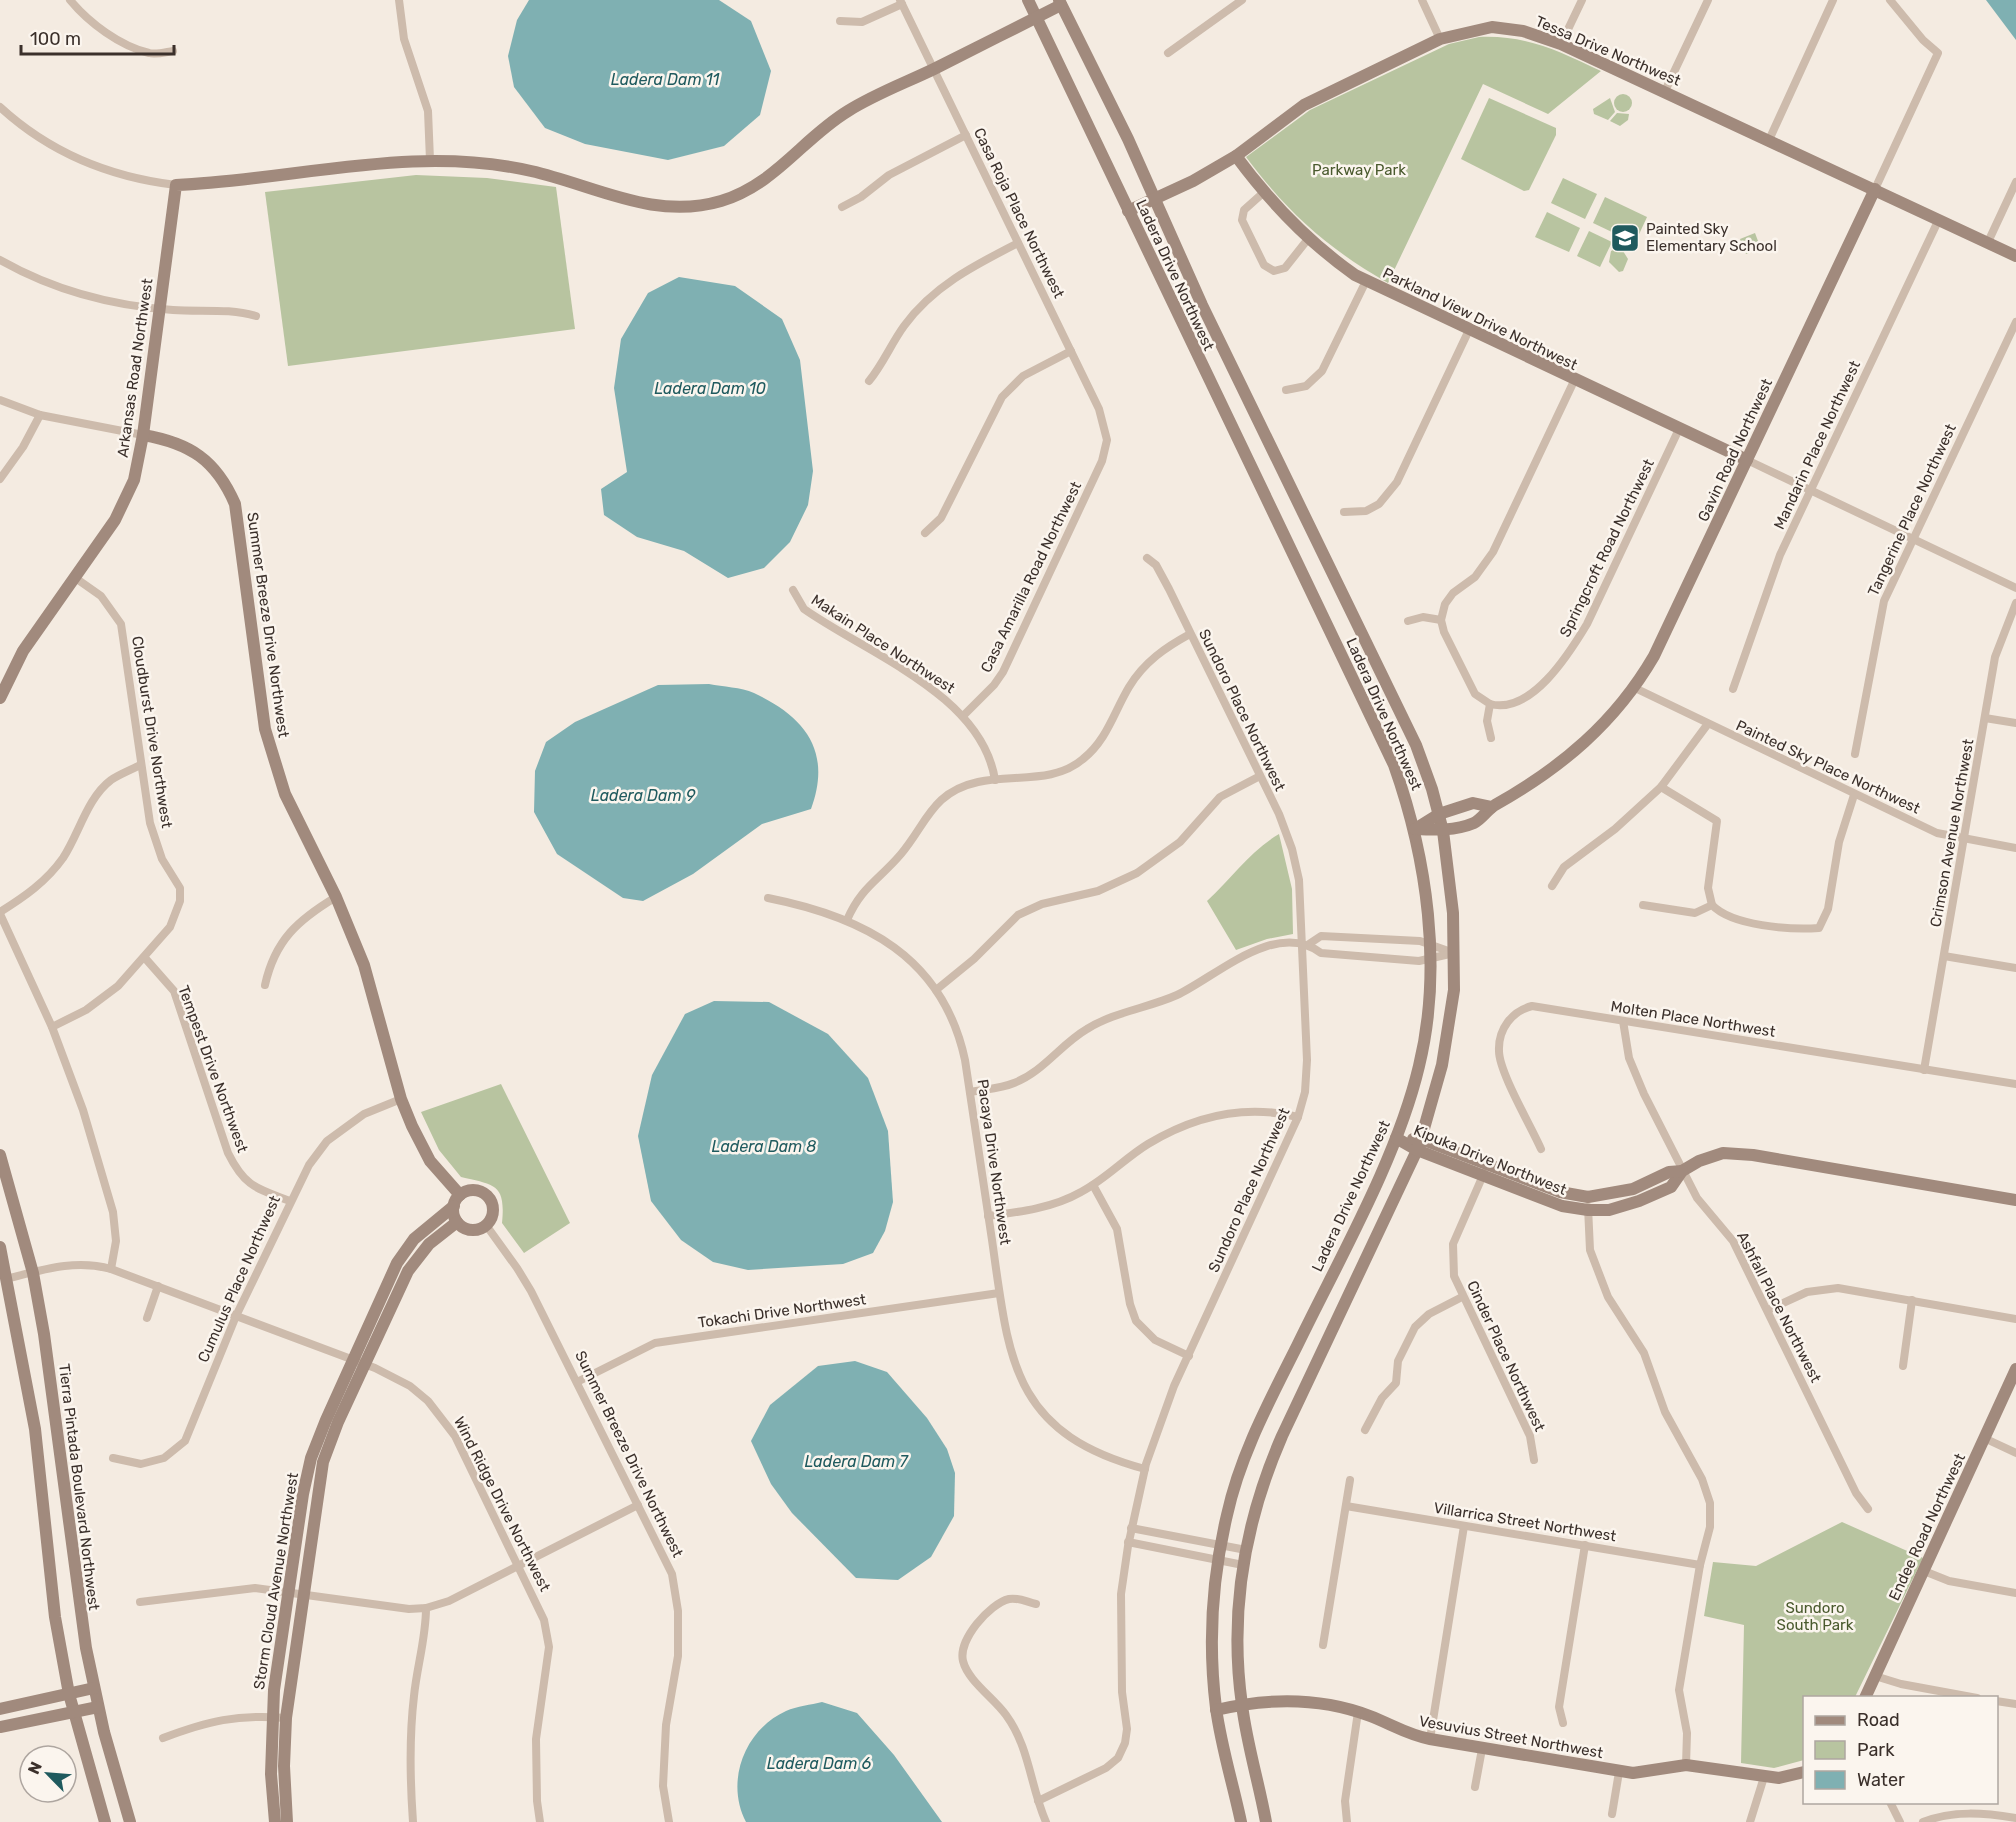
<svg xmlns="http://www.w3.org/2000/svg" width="2016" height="1822" font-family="Rubik,sans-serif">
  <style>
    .green { fill: #b8c4a0 }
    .water { fill: #7fb0b2 }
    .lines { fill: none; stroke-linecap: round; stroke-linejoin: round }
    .street { stroke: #cdbbac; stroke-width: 8 }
    .secondary { stroke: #a18a7d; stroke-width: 12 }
    .labels { text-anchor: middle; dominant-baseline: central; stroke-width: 5; stroke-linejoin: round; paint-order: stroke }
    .street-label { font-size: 15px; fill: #3b302b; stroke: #fbf5ee }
    .park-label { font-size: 15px; fill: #4a5a2e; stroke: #fbf5ee }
    .poi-label { font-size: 15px; fill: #3b302b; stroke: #fbf5ee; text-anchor: start }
    .water-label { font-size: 16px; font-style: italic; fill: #1f5a5e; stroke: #fbf5ee }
  </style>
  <rect width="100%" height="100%" fill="#f4ebe1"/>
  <!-- green -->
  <g class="green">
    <path d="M1479,37C1528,35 1558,51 1601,71L1548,114L1483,84L1388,283C1327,248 1288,213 1246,157L1310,110L1449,44Z"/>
    <circle cx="1623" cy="103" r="9"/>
    <path d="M1489,98L1556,128V135L1529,190L1524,191L1461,159Z"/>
    <path d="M1610,98L1615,112L1608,120L1594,114L1593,109Z"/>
    <path d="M1617,113L1629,114L1628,120L1620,126L1610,121Z"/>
    <path d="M416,175L487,178L556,187L575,329L288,366L265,192Z"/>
    <path d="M1563,178L1597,194L1585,219L1551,203Z"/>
    <path d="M1605,197L1647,217L1635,243L1593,223Z"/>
    <path d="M1547,212L1580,228L1569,252L1535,237Z"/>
    <path d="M1589,231L1612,242L1600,267L1577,256Z"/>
    <path d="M1755,233L1761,249L1746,254L1740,239Z"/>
    <path d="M1617,248L1623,251L1628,259L1623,271L1619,272L1609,262L1611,251Z"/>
    <path d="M1279,834L1292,889L1293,934L1267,939L1236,950L1207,901C1232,878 1250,851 1279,834Z"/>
    <path d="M501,1084L570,1223L524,1253L502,1223C506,1183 494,1185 461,1177L439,1150L421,1112Z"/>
    <path d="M1842,1522L1923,1558L1855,1697L1804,1698V1760L1774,1768L1741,1763L1744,1625L1704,1616L1713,1562L1756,1566Z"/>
  </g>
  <!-- water -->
  <g class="water">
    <path d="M529,0H719L751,21L771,71L760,115L724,146L668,160L585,144L545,128L514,87L508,56L517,20Z"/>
    <path d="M1986,0H2016V40Z"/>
    <path d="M679,277L735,286L782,319L800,360L813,471L808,505L790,542L764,568L728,578L684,551L637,537L604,515L601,489L627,472L614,388L621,339L648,293Z"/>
    <path d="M709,684C723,687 741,687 754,693C806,717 832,752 811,809L762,824L693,874L643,901L623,898L557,854L534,812L535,771L546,742L575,722L658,685Z"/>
    <path d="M714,1001L769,1002L828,1034L868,1078L888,1131L893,1202L885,1231L873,1253L843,1264L748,1270L713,1262L681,1240L651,1201L638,1136L652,1075L685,1014Z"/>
    <path d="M855,1361L887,1372L927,1418L947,1449L955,1473L954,1516L931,1557L898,1580L856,1578L792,1513L771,1484L751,1441L770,1405L818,1366Z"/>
    <path d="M822,1702L857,1713L894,1755L942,1822H746C725,1782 744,1730 786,1711C797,1706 811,1705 822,1702Z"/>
  </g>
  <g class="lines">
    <!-- street -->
    <g class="street">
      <path d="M70,0C89,23 120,46 149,53C156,55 166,52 173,51"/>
      <path d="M399,0L404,39L428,111L430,160"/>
      <path d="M900,0L1099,409L1107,440L1102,461L1003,672L994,685L964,715"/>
      <path d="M1422,0L1440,39"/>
      <path d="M840,21L862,22L902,4"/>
      <path d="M1561,44L1582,0"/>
      <path d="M1168,53L1242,0"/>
      <path d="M1665,91L1708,0"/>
      <path d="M0,107C50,153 109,177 176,185"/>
      <path d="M1769,140L1833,0"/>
      <path d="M1875,189L1938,53L1923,40L1890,0"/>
      <path d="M1263,193L1244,210L1242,220L1264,265L1274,271L1285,268L1308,239"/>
      <path d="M842,207L861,197L889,175L966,135"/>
      <path d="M1988,242L2016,182"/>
      <path d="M0,260C53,290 113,306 173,310C201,312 229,308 256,316"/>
      <path d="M869,381C883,364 891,344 904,326C933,286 975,265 1018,243"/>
      <path d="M1286,390L1306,386L1322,371L1366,281"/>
      <path d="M0,400L40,415L143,435"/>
      <path d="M1747,460L2016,588"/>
      <path d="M0,479L23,447L40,415"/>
      <path d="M1344,512L1366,511L1379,504L1397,482L1469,330"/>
      <path d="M925,533L941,518L1002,397L1023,376L1071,351"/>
      <path d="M793,590L804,609C868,654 982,695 995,780"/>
      <path d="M1408,621L1423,617L1441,620"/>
      <path d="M1635,688L1937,833L2016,848"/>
      <path d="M1733,689L1780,555L1939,219"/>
      <path d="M1490,704C1531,715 1569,654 1587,624L1679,429"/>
      <path d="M1985,718L2016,723"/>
      <path d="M1491,738L1487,721L1490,704L1475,694L1444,632L1441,620L1445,604L1453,593L1475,577L1493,552L1574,381"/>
      <path d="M1855,754L1884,601L2016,322"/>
      <path d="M1661,787L1717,821L1708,888L1712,905"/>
      <path d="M1552,886L1564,867L1615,829L1661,787L1707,725"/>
      <path d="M768,898C864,917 943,957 965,1060C974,1120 983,1180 992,1240C1009,1359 1011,1433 1145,1469"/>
      <path d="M1643,905L1695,913L1712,905C1732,926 1790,930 1819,928L1828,909L1839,842L1854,795"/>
      <path d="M0,912C24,897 46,882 63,858C79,834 87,798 111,780C120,774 131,770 140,765"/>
      <path d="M0,914L52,1027L83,1110L113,1212L116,1241L111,1269"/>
      <path d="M847,920C861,887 879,880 901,854C927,823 932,792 978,782C1013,774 1054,784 1083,759C1107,740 1114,712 1129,687C1144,662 1166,647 1190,634"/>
      <path d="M1309,944L1321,936L1420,941L1454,953"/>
      <path d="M1944,956L2016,968"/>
      <path d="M145,958L174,991L228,1153C245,1187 256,1188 290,1201"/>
      <path d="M265,985C275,940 298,920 336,897"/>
      <path d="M936,990L974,959L1018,915L1042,904L1098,891L1137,873L1180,842L1220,797L1260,776"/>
      <path d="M1623,1021L1629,1058L1644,1094L1697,1198L1733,1241L1856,1493L1868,1509"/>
      <path d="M52,1027L86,1010L118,986L170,927L180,901V888L162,859L150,823L121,624L101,596L74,577"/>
      <path d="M1924,1070L1995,657L2016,603"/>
      <path d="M970,1092C985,1089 1000,1089 1014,1083C1043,1072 1061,1044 1087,1029C1114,1012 1148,1008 1177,995C1217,976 1276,919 1321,953L1419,961L1454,953"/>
      <path d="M1541,1149C1531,1126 1499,1072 1499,1051C1498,1029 1512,1011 1532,1006L2016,1084"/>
      <path d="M1484,1173L1453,1244L1454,1276L1530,1436L1534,1460"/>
      <path d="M1093,1185L1117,1229L1130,1304L1136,1321L1155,1340L1189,1356"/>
      <path d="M1588,1207L1590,1250L1608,1297L1644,1353L1665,1412L1702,1479L1710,1503V1527L1700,1565L1679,1690L1687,1733L1686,1765"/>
      <path d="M988,1216C1020,1212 1053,1208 1081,1192C1106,1179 1125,1158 1148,1144C1196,1115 1245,1104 1298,1117"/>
      <path d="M486,1225L517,1268L531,1291L672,1574L678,1611V1656L666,1725L663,1786L669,1822"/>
      <path d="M6,1279C42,1270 75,1259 111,1269L375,1368L410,1386L428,1401L455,1436L544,1620L549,1647L536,1739L537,1801L540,1822"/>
      <path d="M1768,1310L1807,1292L1838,1288L2016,1319"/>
      <path d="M147,1318L158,1286"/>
      <path d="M1903,1366L1912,1300"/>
      <path d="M577,1382L655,1343L999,1293"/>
      <path d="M1365,1430L1382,1398L1396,1383L1398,1361L1415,1327L1429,1314L1462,1297"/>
      <path d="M1984,1438L2016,1453"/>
      <path d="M113,1458L141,1464L164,1458L185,1441L236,1316L309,1165L327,1141L364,1114L401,1099"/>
      <path d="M1346,1506L1700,1565"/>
      <path d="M1131,1528L1246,1550"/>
      <path d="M1128,1542L1243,1565"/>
      <path d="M1924,1571L1949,1581L2016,1593"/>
      <path d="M140,1602L255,1588L409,1609L426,1608L449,1601L638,1505"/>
      <path d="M1036,1604C1027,1602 1018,1597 1009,1599C989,1604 958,1640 963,1661C968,1681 994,1698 1006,1715C1030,1748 1030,1786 1046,1822"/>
      <path d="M1323,1645L1350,1480"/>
      <path d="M1875,1676L1901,1684L1977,1698"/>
      <path d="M1996,1701L2016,1704"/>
      <path d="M1563,1723L1559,1707L1585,1545"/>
      <path d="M163,1738C208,1721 237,1714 286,1718"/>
      <path d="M1430,1739L1464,1526"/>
      <path d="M1475,1787L1482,1749"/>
      <path d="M1038,1801L1106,1768L1118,1758L1125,1743L1127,1729L1122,1692L1121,1594L1128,1546L1146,1464L1174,1386L1298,1117L1305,1092L1307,1060L1299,880L1292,849L1279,814L1169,589L1156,565L1147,558"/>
      <path d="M1890,1802L1900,1822"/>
      <path d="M1612,1814L1619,1772"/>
      <path d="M413,1822C410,1780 409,1738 414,1696C417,1666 426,1638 426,1608"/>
      <path d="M1347,1822L1345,1801L1358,1712"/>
      <path d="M1750,1822L1764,1777"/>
      <path d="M1923,1822C1953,1810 1985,1813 2016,1818"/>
    </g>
    <!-- secondary -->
    <g class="secondary">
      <path d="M1028,0L1394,765C1427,858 1443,968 1419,1066C1397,1159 1339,1259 1297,1346C1270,1400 1240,1455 1227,1515C1212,1578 1208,1644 1216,1708C1221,1746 1233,1784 1241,1822"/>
      <path d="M1059,0L1128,139L1202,305L1416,745L1432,789L1443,831L1453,913L1454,990L1442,1065L1419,1146L1282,1436C1245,1521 1229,1613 1242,1705C1247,1745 1259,1783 1266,1822"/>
      <path d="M1236,156C1270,202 1308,242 1355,275L1747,460"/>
      <path d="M1128,211L1193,181L1236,156L1304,105L1440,39L1492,27L1523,31L1561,44L2016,256"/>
      <path d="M143,435C190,443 216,460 235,504L265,729L285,794L336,897L364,965L401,1099L412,1126L430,1161L460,1195"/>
      <path d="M0,698L23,651L115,520L134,480L143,435L176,185C295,180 413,144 531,171C594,185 654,221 721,201C776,184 802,139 848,111C875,94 905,83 934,69C976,48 1019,26 1061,5"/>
      <path d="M1415,829C1435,830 1455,831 1474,823C1482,819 1487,810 1495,805C1561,768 1615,723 1654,656L1875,189"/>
      <path d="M1415,829L1439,814L1473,803L1492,807"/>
      <path d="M1396,1138L1417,1150L1562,1206L1588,1210H1609L1639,1201L1671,1187L1682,1171L1699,1161L1723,1153L1753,1155L2016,1200"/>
      <path d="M1413,1139H1421L1560,1192L1588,1197L1633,1189L1669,1172L1682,1171"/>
      <path d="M0,1155L33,1273L44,1334L86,1648L104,1732L130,1822"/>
      <circle cx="473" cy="1210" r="20"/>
      <path d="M0,1247L35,1429L55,1617L69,1694L105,1822"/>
      <path d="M1865,1698L2016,1369"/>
      <path d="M0,1709L94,1688"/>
      <path d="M1216,1710C1267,1698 1320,1697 1370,1716C1391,1724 1408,1735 1430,1739L1633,1773L1686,1765L1779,1778L1804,1772"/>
      <path d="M0,1727L98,1707"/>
      <path d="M275,1822L271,1774L274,1690L303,1494L311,1458L326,1420L397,1263L414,1239L454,1206"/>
      <path d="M287,1822L284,1766L286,1718L323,1462L338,1422L408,1271L429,1244L457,1222"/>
    </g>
  </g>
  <!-- icons -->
  <defs>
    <g id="school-square" transform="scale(1.5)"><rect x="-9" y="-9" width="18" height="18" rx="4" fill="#1f5a5e" stroke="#fbf5ee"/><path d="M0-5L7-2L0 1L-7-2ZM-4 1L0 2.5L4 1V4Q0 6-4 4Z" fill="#fff"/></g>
  </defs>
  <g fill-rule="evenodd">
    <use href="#school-square" x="1625" y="238"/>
  </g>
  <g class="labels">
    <!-- street labels -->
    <g class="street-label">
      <text transform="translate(1608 51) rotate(23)">Tessa Drive Northwest</text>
      <text transform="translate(1019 213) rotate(64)">Casa Roja Place Northwest</text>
      <text transform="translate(1175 275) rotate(65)">Ladera Drive Northwest</text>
      <text transform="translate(1480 319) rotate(26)">Parkland View Drive Northwest</text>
      <text transform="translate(135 368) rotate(-82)">Arkansas Road Northwest</text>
      <text transform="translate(1817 445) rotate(-65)">Mandarin Place Northwest</text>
      <text transform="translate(1735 450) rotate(-65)">Gavin Road Northwest</text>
      <text transform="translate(1912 510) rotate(-65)">Tangerine Place Northwest</text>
      <text transform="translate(1607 548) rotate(-64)">Springcroft Road Northwest</text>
      <text transform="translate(1031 577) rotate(-64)">Casa Amarilla Road Northwest</text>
      <text transform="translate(268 625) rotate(82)">Summer Breeze Drive Northwest</text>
      <text transform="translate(883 644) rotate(33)">Makain Place Northwest</text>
      <text transform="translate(1242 710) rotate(64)">Sundoro Place Northwest</text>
      <text transform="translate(1384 714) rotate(66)">Ladera Drive Northwest</text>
      <text transform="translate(152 732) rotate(81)">Cloudburst Drive Northwest</text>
      <text transform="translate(1828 767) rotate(25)">Painted Sky Place Northwest</text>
      <text transform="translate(1952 833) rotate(-80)">Crimson Avenue Northwest</text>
      <text transform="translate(1693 1019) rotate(9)">Molten Place Northwest</text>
      <text transform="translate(213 1069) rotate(70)">Tempest Drive Northwest</text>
      <text transform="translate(1490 1160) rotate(22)">Kipuka Drive Northwest</text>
      <text transform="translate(994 1162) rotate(82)">Pacaya Drive Northwest</text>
      <text transform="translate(1249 1190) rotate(-66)">Sundoro Place Northwest</text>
      <text transform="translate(1351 1196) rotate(-65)">Ladera Drive Northwest</text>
      <text transform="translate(239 1279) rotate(-66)">Cumulus Place Northwest</text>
      <text transform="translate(1779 1307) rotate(63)">Ashfall Place Northwest</text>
      <text transform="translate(782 1311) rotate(-8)">Tokachi Drive Northwest</text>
      <text transform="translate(1506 1356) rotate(65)">Cinder Place Northwest</text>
      <text transform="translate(629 1454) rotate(64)">Summer Breeze Drive Northwest</text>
      <text transform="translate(79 1487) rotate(83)">Tierra Pintada Boulevard Northwest</text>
      <text transform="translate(502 1504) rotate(63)">Wind Ridge Drive Northwest</text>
      <text transform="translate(1525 1522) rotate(9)">Villarrica Street Northwest</text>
      <text transform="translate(1927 1527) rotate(-65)">Endee Road Northwest</text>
      <text transform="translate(276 1581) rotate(-81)">Storm Cloud Avenue Northwest</text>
      <text transform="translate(1511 1737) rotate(10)">Vesuvius Street Northwest</text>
    </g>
    <!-- park labels -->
    <g class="park-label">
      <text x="1359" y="170">Parkway Park</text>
      <text x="1815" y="1608">Sundoro<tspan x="1815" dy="17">South Park</tspan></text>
    </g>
    <!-- poi labels -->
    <g class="poi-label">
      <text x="1646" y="229">Painted Sky<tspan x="1646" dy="17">Elementary School</tspan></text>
    </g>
    <!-- water labels -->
    <g class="water-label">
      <text x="665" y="79">Ladera Dam 11</text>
      <text x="710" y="388">Ladera Dam 10</text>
      <text x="643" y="795">Ladera Dam 9</text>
      <text x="764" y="1146">Ladera Dam 8</text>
      <text x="856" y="1461">Ladera Dam 7</text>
      <text x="819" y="1763">Ladera Dam 6</text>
    </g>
  </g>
  <!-- legend -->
  <rect x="1803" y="1696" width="195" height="108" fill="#fbf5ee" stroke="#aea6a0" stroke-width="1.5"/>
  <rect x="1815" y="1716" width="30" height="9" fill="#a18a7d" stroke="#aea6a0" stroke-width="1.5"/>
  <text x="1857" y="1726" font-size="18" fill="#3b302b">Road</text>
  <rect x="1815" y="1741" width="30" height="18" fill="#b8c4a0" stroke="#aea6a0" stroke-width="1.5"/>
  <text x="1857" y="1756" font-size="18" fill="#3b302b">Park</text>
  <rect x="1815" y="1771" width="30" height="18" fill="#7fb0b2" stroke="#aea6a0" stroke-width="1.5"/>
  <text x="1857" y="1786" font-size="18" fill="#3b302b">Water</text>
  <!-- north arrow -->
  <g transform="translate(48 1774) rotate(295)"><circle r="28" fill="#fbf5ee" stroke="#aea6a0" stroke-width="1.5"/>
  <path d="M0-4.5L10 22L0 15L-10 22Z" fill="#1f5a5e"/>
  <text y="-9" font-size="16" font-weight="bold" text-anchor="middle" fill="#3b302b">N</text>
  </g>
  <!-- scale -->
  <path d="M21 45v9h153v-9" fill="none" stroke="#3b302b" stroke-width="3"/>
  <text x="30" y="45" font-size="18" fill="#3b302b" stroke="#fbf5ee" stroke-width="4.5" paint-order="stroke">100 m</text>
</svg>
